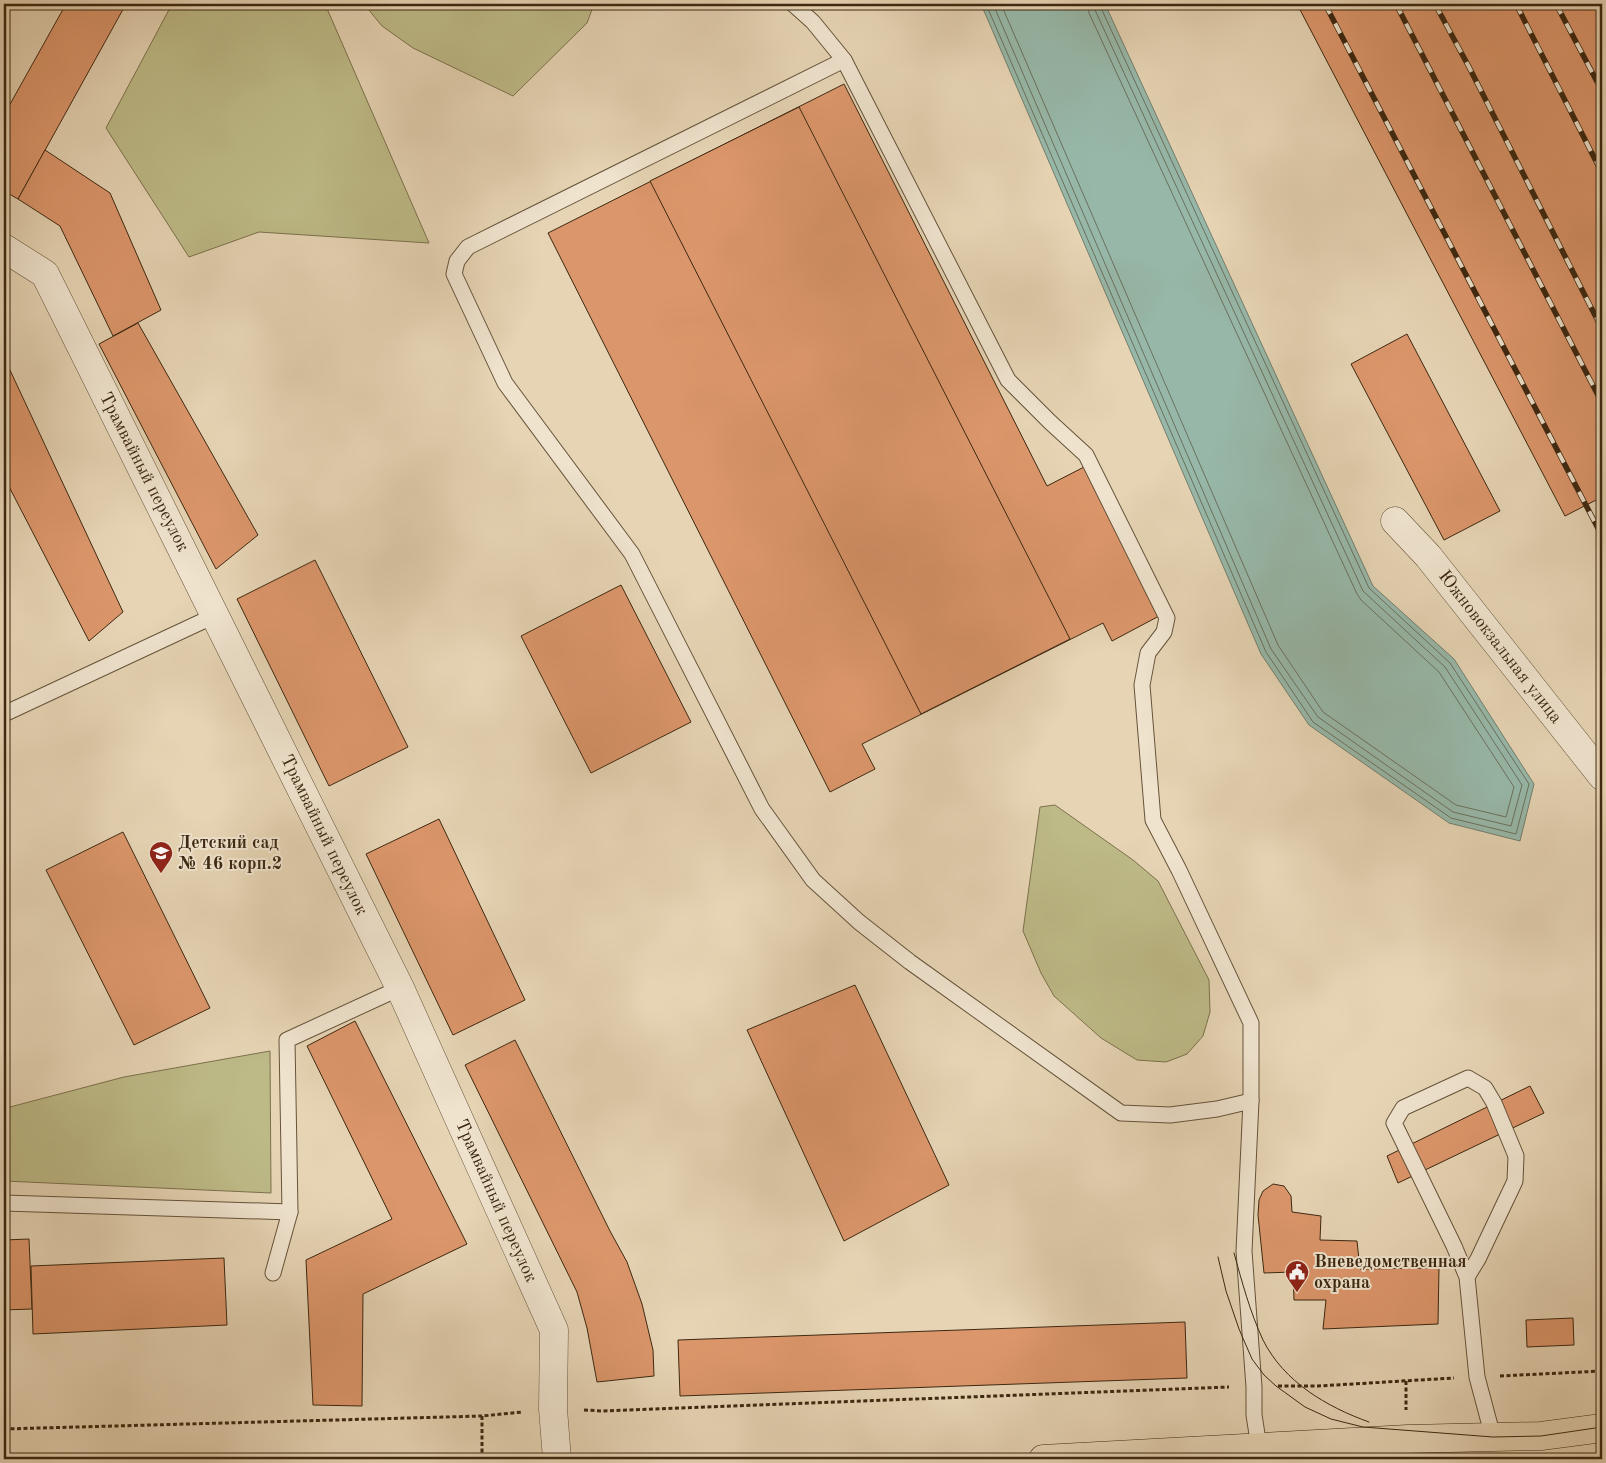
<svg xmlns="http://www.w3.org/2000/svg" width="1606" height="1463" font-family="'Old Standard TT',serif">
  <style>
    .green { fill: #bdba87; stroke: #7c714c }
    .water { fill: #97b8a9; stroke: #737e6c }
    .lines { fill: none; stroke-linecap: round; stroke-linejoin: round }
    .shore { stroke: #6a705d; stroke-width: 1 }
    .building { fill: #dc966b; stroke: #3c2811 }
    .lane-casing { stroke: #66533a; stroke-width: 17 }
    .street-casing { stroke: #66533a; stroke-width: 29 }
    .primary-casing { stroke: #3c2811; stroke-width: 29 }
    .path { stroke: #3c2811; stroke-width: 3; stroke-dasharray: 4 2.5; stroke-linecap: butt }
    .lane { stroke: #efe3ce; stroke-width: 15 }
    .street { stroke: #efe3ce; stroke-width: 28 }
    .primary { stroke: #e6d4b4; stroke-width: 28 }
    .tram { stroke: #3c2811; stroke-width: 1 }
    .rail-casing { stroke: #3c2811; stroke-width: 5.5 }
    .rail { stroke: #efe3ce; stroke-width: 4; stroke-dasharray: 11; stroke-linecap: butt }
    .labels { text-anchor: middle; dominant-baseline: central; stroke-width: 4; stroke-linejoin: round; paint-order: stroke }
    .street-label { font-size: 18px; fill: #3c2811; stroke: #efe3ce }
    .poi-label { font-size: 18px; font-weight: bold; fill: #3c2811; stroke: #efe3ce; text-anchor: start }
  </style>
  <rect width="100%" height="100%" fill="#e6d4b4"/>
  <filter id="stains"><feTurbulence type="fractalNoise" baseFrequency=".004" numOctaves="4"/><feColorMatrix values="0 0 0 0 .2 0 0 0 0 .09 0 0 0 0 .02 0 0 0 .5 -.17"/></filter>
  <radialGradient id="worn" r=".72"><stop offset=".6" stop-color="#630" stop-opacity="0"/><stop offset="1" stop-color="#630" stop-opacity=".3"/></radialGradient>
  <!-- green -->
  <g class="green">
    <path d="M172,4H325L429,243L259,232L189,257L106,128Z"/>
    <path d="M364,4H594L587,23L513,96L413,48L382,26Z"/>
    <path d="M1055,805L1133,860L1158,881L1209,980L1210,1012L1203,1036L1187,1054L1166,1062L1137,1060L1101,1038L1054,996L1041,973L1023,931L1040,807Z"/>
    <path d="M270,1051L271,1193L4,1181V1093L10,1107L124,1077Z"/>
  </g>
  <!-- water -->
  <path class="water" d="M981,4H1105L1373,586L1454,659L1534,784L1520,841L1449,823L1309,725L1261,654Z"/>
  <g class="lines">
    <!-- shore -->
    <g class="shore">
      <path d="M986,4L1266,652L1313,722L1451,818L1516,834L1529,784L1450,663L1369,588L1101,8V4"/>
      <path d="M993,4L1271,649L1318,717L1453,812L1511,826L1522,785L1445,667L1363,591L1095,10L1094,4"/>
      <path d="M1001,4L1278,645L1323,712L1456,805L1506,817L1514,787L1439,672L1361,600L1357,594L1089,13L1087,4"/>
    </g>
  </g>
  <!-- building -->
  <g class="building">
    <path d="M66,4H126L18,199L4,191V115Z"/>
    <path d="M1297,4H1602V497L1565,516Z"/>
    <path d="M844,84L1047,486L1086,466L1161,615L1112,641L1103,623L862,744L875,769L830,792L548,233Z"/>
    <path d="M799,107L1070,639L921,714L650,181Z"/>
    <path d="M45,150L110,193L161,310L113,336L60,226L18,199Z"/>
    <path d="M138,323L258,535L216,569L99,344Z"/>
    <path d="M1407,334L1500,511L1444,540L1351,364Z"/>
    <path d="M9,368L123,612L89,641L4,477V371Z"/>
    <path d="M315,560L408,747L329,786L237,599Z"/>
    <path d="M621,585L691,722L591,773L521,636Z"/>
    <path d="M439,819L525,1000L453,1035L366,854Z"/>
    <path d="M123,832L210,1008L134,1045L46,870Z"/>
    <path d="M855,985L949,1185L844,1241L747,1030Z"/>
    <path d="M355,1021L467,1244L363,1294L362,1406L313,1405L306,1260L392,1219L307,1046Z"/>
    <path d="M515,1040L610,1231L627,1262L642,1304L653,1350L654,1376L597,1382L587,1328L577,1292L465,1065Z"/>
    <path d="M1530,1086L1544,1113L1398,1183L1387,1156Z"/>
    <path d="M1273,1184L1284,1186L1291,1196L1292,1212L1321,1216L1320,1240L1357,1241L1360,1269L1439,1268L1438,1324L1323,1329L1326,1300H1294L1293,1272L1264,1273L1258,1215L1259,1200L1263,1191Z"/>
    <path d="M29,1239L32,1309L4,1310V1240Z"/>
    <path d="M224,1258L227,1325L33,1334L31,1266Z"/>
    <path d="M1573,1318L1574,1345L1527,1347L1526,1320Z"/>
    <path d="M1185,1322L1187,1378L680,1396L678,1340Z"/>
  </g>
  <g class="lines">
    <!-- lane casing -->
    <g class="lane-casing">
      <g id="lane">
        <path d="M793,4L813,22L844,60L1008,380L1050,422L1086,455L1167,618L1164,632L1148,653L1142,685L1153,820L1179,870L1251,1023V1101L1244,1251L1254,1387V1415L1259,1447"/>
        <path d="M844,60L468,247L457,261L454,274L505,383L632,554L762,809L813,880L859,922L910,962L1121,1113L1170,1115L1217,1109L1251,1101"/>
        <path d="M4,714L216,615"/>
        <path d="M4,1203L290,1212"/>
        <path d="M273,1273L290,1212L287,1040L400,988"/>
        <path d="M1467,1277L1454,1246L1394,1123L1403,1108L1468,1078L1485,1088L1494,1103L1516,1156L1515,1181L1478,1259L1467,1277L1477,1377L1493,1437"/>
      </g>
    </g>
    <!-- street casing -->
    <g class="street-casing">
      <g id="street">
        <path d="M4,248L45,274L400,988L554,1330L553,1409L557,1459"/>
        <path d="M1395,521L1428,556L1602,776"/>
      </g>
    </g>
    <!-- primary casing -->
    <g class="primary-casing">
      <path id="primary" d="M1043,1459L1408,1439L1541,1436L1602,1428"/>
    </g>
    <!-- path -->
    <g class="path">
      <path d="M1500,1376L1602,1371"/>
      <path d="M1406,1381V1410"/>
      <path d="M1278,1386H1318L1454,1378"/>
      <path d="M584,1410L603,1411L1229,1387"/>
      <path d="M4,1429L482,1416"/>
      <path d="M482,1459V1416L523,1412"/>
    </g>
    <!-- lane -->
    <use href="#lane" class="lane"/>
    <!-- street -->
    <use href="#street" class="street"/>
    <!-- primary -->
    <use href="#primary" class="primary"/>
    <!-- tram -->
    <g class="tram">
      <path d="M1234,1253C1242,1282 1250,1312 1263,1340C1284,1382 1327,1407 1369,1422"/>
      <path d="M1218,1257L1226,1291L1239,1329L1252,1359L1264,1375L1276,1386L1305,1407L1331,1419L1363,1427L1493,1437L1541,1436L1602,1427"/>
    </g>
    <!-- rail casing -->
    <g class="rail-casing">
      <g id="rail">
        <path d="M1325,4L1602,536"/>
        <path d="M1396,4L1602,403"/>
        <path d="M1435,4L1469,67L1602,329"/>
        <path d="M1516,4L1602,173"/>
        <path d="M1556,4L1602,91"/>
      </g>
    </g>
    <!-- rail -->
    <use href="#rail" class="rail"/>
  </g>
  <!-- icons -->
  <defs>
    <g id="school-pin" transform="scale(1.25)"><path d="M0 17L-7.5 6A9.5 9.5 0 1 1 7.5 6Z" fill="#8f2418" stroke="#efe3ce"/><path d="M0-5L7-2L0 1L-7-2ZM-4 1L0 2.5L4 1V4Q0 6-4 4Z" fill="#fff"/></g>
    <g id="civic-pin" transform="scale(1.25)"><path d="M0 17L-7.5 6A9.5 9.5 0 1 1 7.5 6Z" fill="#8f2418" stroke="#efe3ce"/><path d="M-.6-6.5H3V-4.5H.6V-3L4-1V1h2V6H-6V1h2V-1L-.6-3ZM-1.2 2.5V6h2.4V2.5Z" fill="#fff"/></g>
  </defs>
  <g fill-rule="evenodd">
    <use href="#school-pin" x="161" y="853"/>
    <use href="#civic-pin" x="1297" y="1272"/>
  </g>
  <g class="labels">
    <!-- street labels -->
    <g class="street-label">
      <text transform="translate(144 472) rotate(63)">Трамвайный переулок</text>
      <text transform="translate(1500 647) rotate(52)">Южновокзальная улица</text>
      <text transform="translate(324 835) rotate(64)">Трамвайный переулок</text>
      <text transform="translate(496 1201) rotate(66)">Трамвайный переулок</text>
    </g>
    <!-- poi labels -->
    <g class="poi-label">
      <text x="178" y="843">Детский сад<tspan x="178" dy="21">№ 46 корп.2</tspan></text>
      <text x="1314" y="1262">Вневедомственная<tspan x="1314" dy="21">охрана</tspan></text>
    </g>
  </g>
  <!-- margin -->
  <rect width="1606" height="1463" fill="none" stroke="#e6d4b4" stroke-width="20"/>
  <rect x="5" y="5" width="1596" height="1453" fill="none" stroke="#3c2811" stroke-width="2.5"/>
  <rect x="10" y="10" width="1586" height="1443" fill="none" stroke="#3c2811"/>
  <rect width="100%" height="100%" filter="url(#stains)"/>
  <rect width="100%" height="100%" fill="url(#worn)"/>
</svg>
